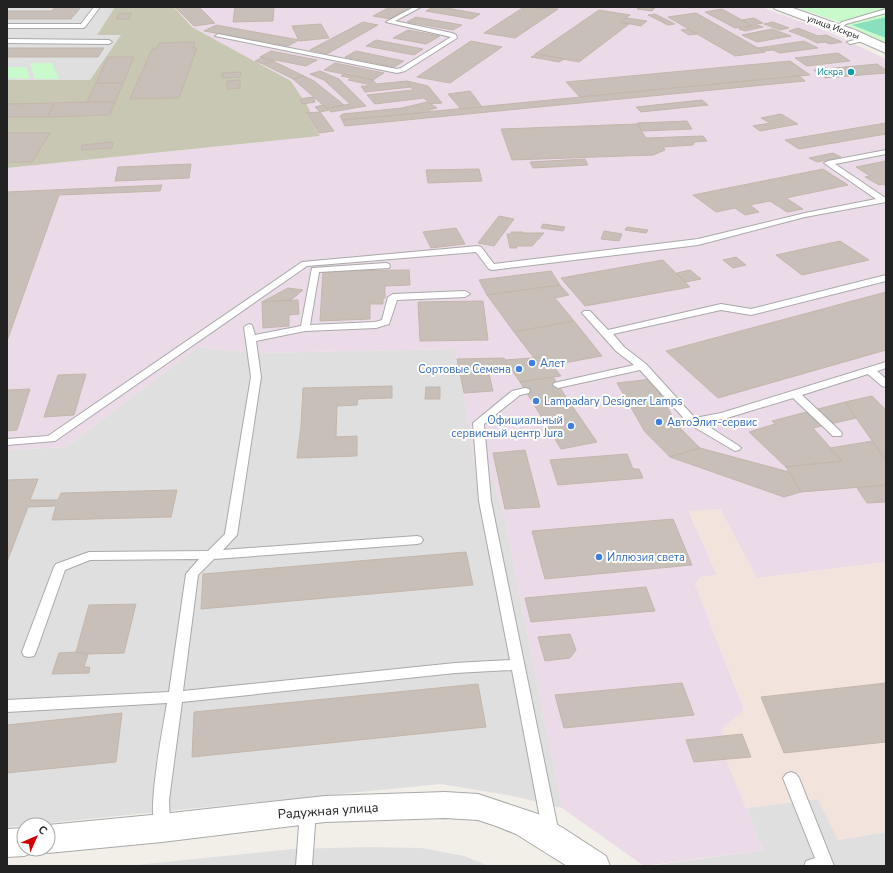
<svg xmlns="http://www.w3.org/2000/svg" width="893" height="873" font-family="'Nunito Sans',sans-serif">
  <style>
    .residential { fill: #e0dfdf }
    .industrial { fill: #ebdbe8 }
    .military { fill: #f3e3dd }
    .construction { fill: #c7c7b4 }
    .park { fill: #c8facc }
    .pitch { fill: #88e0be }
    .building { fill: #c7bfb8; stroke: #c4b6ab }
    .lines { fill: none; stroke-linecap: round; stroke-linejoin: round }
    .service-casing { stroke: #a9a9a9; stroke-width: 2 }
    .minor-casing { stroke: #a9a9a9; stroke-width: 2 }
    .tertiary-casing { stroke: #a9a9a9; stroke-width: 2 }
    .service { fill: #fff; fill-rule: evenodd }
    .minor { fill: #fff; fill-rule: evenodd }
    .tertiary { fill: #fff; fill-rule: evenodd }
    .culture-dot { fill: #0f9aa8; stroke: #fff; stroke-width: 1.5 }
    .shop-dot { fill: #3f7fe0; stroke: #fff; stroke-width: 1.5 }
    .labels { text-anchor: middle; dominant-baseline: central; stroke-width: 4; stroke-linejoin: round; paint-order: stroke }
    .far-street-label { font-size: 9px; fill: #222; stroke: #fff }
    .far-culture-label { font-size: 9px; fill: #0d838f; stroke: #fff; text-anchor: end }
    .shop-label { font-size: 11px; fill: #366cbe; stroke: #fff; text-anchor: start }
    .near-street-label { font-size: 13px; fill: #222; stroke: #fff }
  </style>
  <rect width="100%" height="100%" fill="#f2efe9"/>
  <!-- residential -->
  <g class="residential">
    <path d="M7,7H115L97,35H122L90,80H7Z"/>
    <path d="M198,347L256,353L455,349L464,393L477,482L494,481L504,515L562,808L513,796L441,784L7,827V450L66,447Z"/>
    <path d="M818,799L838,840L886,832V866H649L763,850L746,808Z"/>
    <path d="M369,847L422,848L464,856L489,866H126L294,849Z"/>
  </g>
  <!-- industrial -->
  <path class="industrial" d="M174,7H761L829,32L886,59V562L757,578L720,509L689,512L717,575L701,577L695,584L744,710L724,736L726,759L763,850L644,866L562,808L504,515L494,481L477,482L464,393L455,349L256,353L198,347L66,447L7,450V168L320,136L306,113H310L291,81L192,27Z"/>
  <!-- military -->
  <path class="military" d="M720,509L757,578L886,562V832L838,840L818,799L746,808L726,759L724,736L722,728L744,710L695,584L701,577L717,575L689,511Z"/>
  <!-- construction -->
  <path class="construction" d="M115,7H174L192,27L291,81L302,98L313,97L315,102L306,103L311,113L306,114L320,136L7,168V80H90L121,35H97Z"/>
  <!-- park -->
  <g class="park">
    <path d="M796,7H886V43L850,26Z"/>
    <path d="M30,63H52L59,79H35Z"/>
    <path d="M7,67H26L30,79L7,78Z"/>
  </g>
  <!-- pitch -->
  <path class="pitch" d="M886,17V38L852,25Z"/>
  <!-- building -->
  <g class="building">
    <path d="M55,7H81L71,19H7V11H52Z"/>
    <path d="M175,7H199L215,23L194,26Z"/>
    <path d="M235,7H274L273,21L233,22Z"/>
    <path d="M390,7H410L390,19L373,16Z"/>
    <path d="M433,7H441L480,14L472,19L426,11Z"/>
    <path d="M524,7L558,9L515,38L484,33Z"/>
    <path d="M639,7H645L655,8L652,11L637,9Z"/>
    <path d="M722,9L751,25L752,26L735,28L705,12Z"/>
    <path d="M599,10L630,15L620,22L629,24L579,62L535,54Z"/>
    <path d="M131,13L129,19H116L119,14Z"/>
    <path d="M696,13L765,52L735,56L668,17Z"/>
    <path d="M655,14L675,24L668,25L648,15Z"/>
    <path d="M416,17L462,25L453,30L407,22Z"/>
    <path d="M626,18L647,21L641,26L620,22Z"/>
    <path d="M754,18L763,23L751,25L742,20Z"/>
    <path d="M363,22L378,25L327,54L310,50Z"/>
    <path d="M773,22L789,28L780,30L764,24Z"/>
    <path d="M321,24L329,38L299,41L292,26Z"/>
    <path d="M216,25L299,40L288,46L204,31Z"/>
    <path d="M757,25L763,27L745,31L739,29Z"/>
    <path d="M798,28L818,36L826,35L842,42L830,44L825,42L817,43L805,37L789,31Z"/>
    <path d="M688,29L697,34L689,35L681,30Z"/>
    <path d="M772,29L791,36L757,42L742,35Z"/>
    <path d="M408,30L440,36L426,44L393,38Z"/>
    <path d="M376,40L423,49L414,55L366,46Z"/>
    <path d="M471,41L502,47L450,83L417,77Z"/>
    <path d="M804,41L818,48L780,53L773,50L764,51L758,48Z"/>
    <path d="M195,42L193,48H197L179,98L130,99L152,49H156L159,43Z"/>
    <path d="M7,48H104L98,57H7Z"/>
    <path d="M271,51L317,60L306,66L260,57Z"/>
    <path d="M356,51L404,61L394,67L345,57Z"/>
    <path d="M838,53L850,61L807,66L795,58Z"/>
    <path d="M537,54L564,59L559,62L531,57Z"/>
    <path d="M108,57H134L123,83H96Z"/>
    <path d="M261,58L275,61L263,64L255,61Z"/>
    <path d="M273,61L304,76L293,79L263,64Z"/>
    <path d="M790,61L810,75L580,97L566,82Z"/>
    <path d="M335,63L384,73L373,80L324,70Z"/>
    <path d="M877,64L886,70V73L825,78L814,70Z"/>
    <path d="M320,71L339,79L366,106L331,112L329,110L320,112L315,107L323,105L327,108L350,104L324,80L310,74Z"/>
    <path d="M241,72L240,77L222,78V73Z"/>
    <path d="M344,74L373,80L376,84L407,81L411,87L365,92L361,86H368L367,84L348,80L351,78L341,76Z"/>
    <path d="M304,76L314,81L344,105L327,108L323,105L293,79Z"/>
    <path d="M799,76L805,81L345,126L342,120Z"/>
    <path d="M240,80V88L227,89V81Z"/>
    <path d="M407,81L428,86L442,103L431,104L424,98L375,104L367,95L413,90Z"/>
    <path d="M96,83H123L115,102H87Z"/>
    <path d="M470,91L482,107L461,109L448,94Z"/>
    <path d="M313,97L315,102L302,104L300,99Z"/>
    <path d="M702,100L708,105L641,112L636,107Z"/>
    <path d="M87,102H115L110,115L47,117L54,103Z"/>
    <path d="M427,102L437,108L429,110L430,112L342,120L340,116L343,114L402,108Z"/>
    <path d="M54,103L47,117H7V104Z"/>
    <path d="M320,112L334,131L319,133L306,113Z"/>
    <path d="M781,114L798,124L760,131L753,126L770,123L761,118Z"/>
    <path d="M687,121L692,129L642,131L637,123Z"/>
    <path d="M886,123V134L799,149L785,140Z"/>
    <path d="M637,124L646,138L703,136L707,141L694,142L693,145L663,147L665,150L653,155L512,160L501,129Z"/>
    <path d="M7,133H50L32,162H7Z"/>
    <path d="M113,142L112,148L81,150L82,145Z"/>
    <path d="M833,153L841,157L817,162L809,158Z"/>
    <path d="M585,159L588,165L533,168L530,162Z"/>
    <path d="M886,161V186L883,184L879,185L865,177L870,176L856,167Z"/>
    <path d="M191,164L189,178L115,181L118,167Z"/>
    <path d="M479,169L482,181L428,183L426,170Z"/>
    <path d="M823,169L848,185L786,198L803,209L787,212L770,201L750,205L759,212L745,215L735,208L716,212L693,195Z"/>
    <path d="M162,185L160,191L59,195L7,341V192Z"/>
    <path d="M499,216L514,219L494,246L478,243Z"/>
    <path d="M543,224L565,227L563,231L541,228Z"/>
    <path d="M627,227L648,230L646,233L625,230Z"/>
    <path d="M456,228L465,244L431,248L423,232Z"/>
    <path d="M604,231L622,234L619,241L601,239Z"/>
    <path d="M511,232H523V233H544L532,246H516L517,248H510L507,234H512Z"/>
    <path d="M840,241L869,260L802,275L776,255Z"/>
    <path d="M736,257L746,265L733,268L723,260Z"/>
    <path d="M663,260L690,287L585,306L561,278Z"/>
    <path d="M409,270L410,285L385,286V298H383V304H370V319L320,321L323,271Z"/>
    <path d="M690,270L701,279L686,282L677,273Z"/>
    <path d="M551,271L560,285L487,295L479,280Z"/>
    <path d="M560,285L569,295L555,298L574,321L514,332L487,295Z"/>
    <path d="M288,288L303,290L291,300L262,302Z"/>
    <path d="M886,292V350L718,398L666,351Z"/>
    <path d="M298,300L299,314L289,315V326L263,328L262,302Z"/>
    <path d="M483,301L488,340L420,341L418,302Z"/>
    <path d="M574,321L602,356L553,365L546,357L534,358L514,332Z"/>
    <path d="M546,357L561,376L520,382L505,360Z"/>
    <path d="M504,358L508,366L488,370L493,391L464,393L457,359Z"/>
    <path d="M86,374L74,415L44,417L58,375Z"/>
    <path d="M553,377L566,397L533,403L520,382Z"/>
    <path d="M652,379L677,425L700,448L670,457L645,432L617,383Z"/>
    <path d="M392,386V398L358,399L357,405L337,406L336,437L357,436V456L297,458L301,426L303,388Z"/>
    <path d="M426,387H440V399H425Z"/>
    <path d="M30,389L17,430L7,431V390Z"/>
    <path d="M872,396L886,410V458H884L845,402Z"/>
    <path d="M566,397L597,442L561,449L533,403Z"/>
    <path d="M845,402L856,418L813,428L842,461L786,467L749,432L775,424L772,421Z"/>
    <path d="M872,441L884,458H886V485L801,492L786,467L842,461L830,448Z"/>
    <path d="M700,448L789,472L801,492L784,497L670,457Z"/>
    <path d="M525,450L540,507L505,509L493,453Z"/>
    <path d="M627,454L633,469H639L643,478L558,485L550,460Z"/>
    <path d="M38,479L30,500H58L61,493L177,490L171,517L52,520L56,506L28,507L7,562V480Z"/>
    <path d="M886,485V502L867,503L857,488Z"/>
    <path d="M673,519L692,565L545,579L532,531Z"/>
    <path d="M466,552L473,585L201,609L203,574Z"/>
    <path d="M646,587L655,611L531,622L525,598Z"/>
    <path d="M136,604L124,653L88,654L76,652L89,605Z"/>
    <path d="M570,634L576,650L570,658L545,661L538,637Z"/>
    <path d="M76,652L88,654L84,667H90L89,673L52,674L59,653Z"/>
    <path d="M682,683L694,715L564,728L555,695Z"/>
    <path d="M886,683V742L784,753L761,697Z"/>
    <path d="M478,684L486,727L192,757L194,712Z"/>
    <path d="M122,713L116,762L7,773V725Z"/>
    <path d="M742,734L751,757L694,762L686,740Z"/>
  </g>
  <g class="lines">
    <!-- service casing -->
    <g class="service-casing">
      <g id="service">
        <path d="M94,7H100L85,27L83,28H7V24H81Z"/>
        <path d="M414,7H421L395,21L452,33L456,35L457,38L405,71L397,73L215,36L218,34L397,69L401,68L451,37L386,22Z"/>
        <path d="M886,9V13L846,24L840,29L835,28L842,22Z"/>
        <path d="M865,37L867,38V40L850,44L847,42Z"/>
        <path d="M7,39L109,40L112,42L109,44L7,43Z"/>
        <path d="M886,150V154L835,164L884,197H886V202L805,217L698,245L492,270L489,269L476,252L307,266L55,441L7,445V439L48,436L302,262L478,246L481,247L494,264L698,239L805,213L876,199L824,163L828,161Z"/>
        <path d="M386,263L389,264L390,266L389,268L319,272L310,325L375,322L382,320L388,297L393,294L465,291L470,294L465,297L397,300L389,324L376,328L305,331L256,341L261,377L237,535L223,550L417,536L421,537L423,540L421,543L417,544L214,559L198,575L183,691L455,663L510,660L479,501L473,423L512,391L525,388L529,389L530,391L529,393L520,395L484,424L491,501L559,834L557,839L551,841L545,839L543,834L512,670L455,673L182,702L169,800L170,828L168,833L162,835L156,833C146,812 163,729 167,703L7,712V700L169,692L186,574L199,559L90,560L65,570L36,652L34,656L29,657L24,656L22,652L54,567L56,564L89,552L208,551L225,534L251,377L244,327L249,324L252,325L255,335L301,326L312,268Z"/>
        <path d="M886,275V281L751,315L721,310L613,334L624,347L646,364L695,418L721,413L886,362V368L877,371L886,379V387L882,386L868,374L802,395L841,432L842,434L841,436H833L793,398L727,418L703,423L739,446L741,448L739,450L735,451L689,424L640,370L558,388L553,385L554,383L634,365L616,351L584,315L582,313L584,311H590L608,330L721,304L751,309Z"/>
        <path d="M791,772L796,774L799,778L834,866H804L806,861L815,858L783,778L786,774Z"/>
        <path d="M308,804L314,806L316,811L312,866H296L300,811L302,806Z"/>
      </g>
    </g>
    <!-- minor casing -->
    <g class="minor-casing">
      <path id="minor" d="M773,7H790L855,30L886,44V53L847,36L775,9Z"/>
    </g>
    <!-- tertiary casing -->
    <g class="tertiary-casing">
      <g id="tertiary">
        <path d="M445,792L478,794L538,814L563,828L606,856L610,866H567L516,834L496,826L478,820L445,818L325,822L162,842L48,853L37,849H48V825L162,814L325,796Z"/>
        <path d="M24,828V849H37L35,852L24,856L7,857V829Z"/>
      </g>
    </g>
    <!-- service -->
    <use href="#service" class="service"/>
    <!-- minor -->
    <use href="#minor" class="minor"/>
    <!-- tertiary -->
    <use href="#tertiary" class="tertiary"/>
  </g>
  <!-- markers -->
  <circle class="culture-dot" cx="851" cy="72" r="4"/>
  <g class="shop-dot">
    <circle cx="532" cy="363" r="4"/>
    <circle cx="519" cy="369" r="4"/>
    <circle cx="536" cy="401" r="4"/>
    <circle cx="659" cy="422" r="4"/>
    <circle cx="571" cy="426" r="4"/>
    <circle cx="599" cy="557" r="4"/>
  </g>
  <g class="labels">
    <!-- far-street labels -->
    <g class="far-street-label">
      <text transform="translate(833 27) rotate(20)">улица Искры</text>
    </g>
    <!-- far-culture labels -->
    <g class="far-culture-label">
      <text x="843" y="72">Искра</text>
    </g>
    <!-- shop labels -->
    <g class="shop-label">
      <text x="540" y="363">Алет</text>
      <text x="511" y="369" text-anchor="end">Сортовые Семена</text>
      <text x="544" y="401">Lampadary Designer Lamps</text>
      <text x="563" y="420" text-anchor="end">Официальный<tspan x="563" dy="13">сервисный центр Jura</tspan></text>
      <text x="667" y="422">АвтоЭлит-сервис</text>
      <text x="607" y="557">Иллюзия света</text>
    </g>
    <!-- near-street labels -->
    <g class="near-street-label">
      <text transform="translate(328 811) rotate(-4)">Радужная улица</text>
    </g>
  </g>
  <!-- border -->
  <rect width="893" height="873" fill="none" stroke="#222222" stroke-width="16"/>
  <!-- north arrow -->
  <g transform="translate(36 837) rotate(45)"><circle r="19" fill="#ffffff" stroke="#a7a7a7"/>
  <path d="M0-3L7 15L0 10L-7 15Z" fill="#d40000"/>
  <text y="-6" font-size="11" font-weight="bold" text-anchor="middle" fill="#222222">С</text>
  </g>
</svg>
